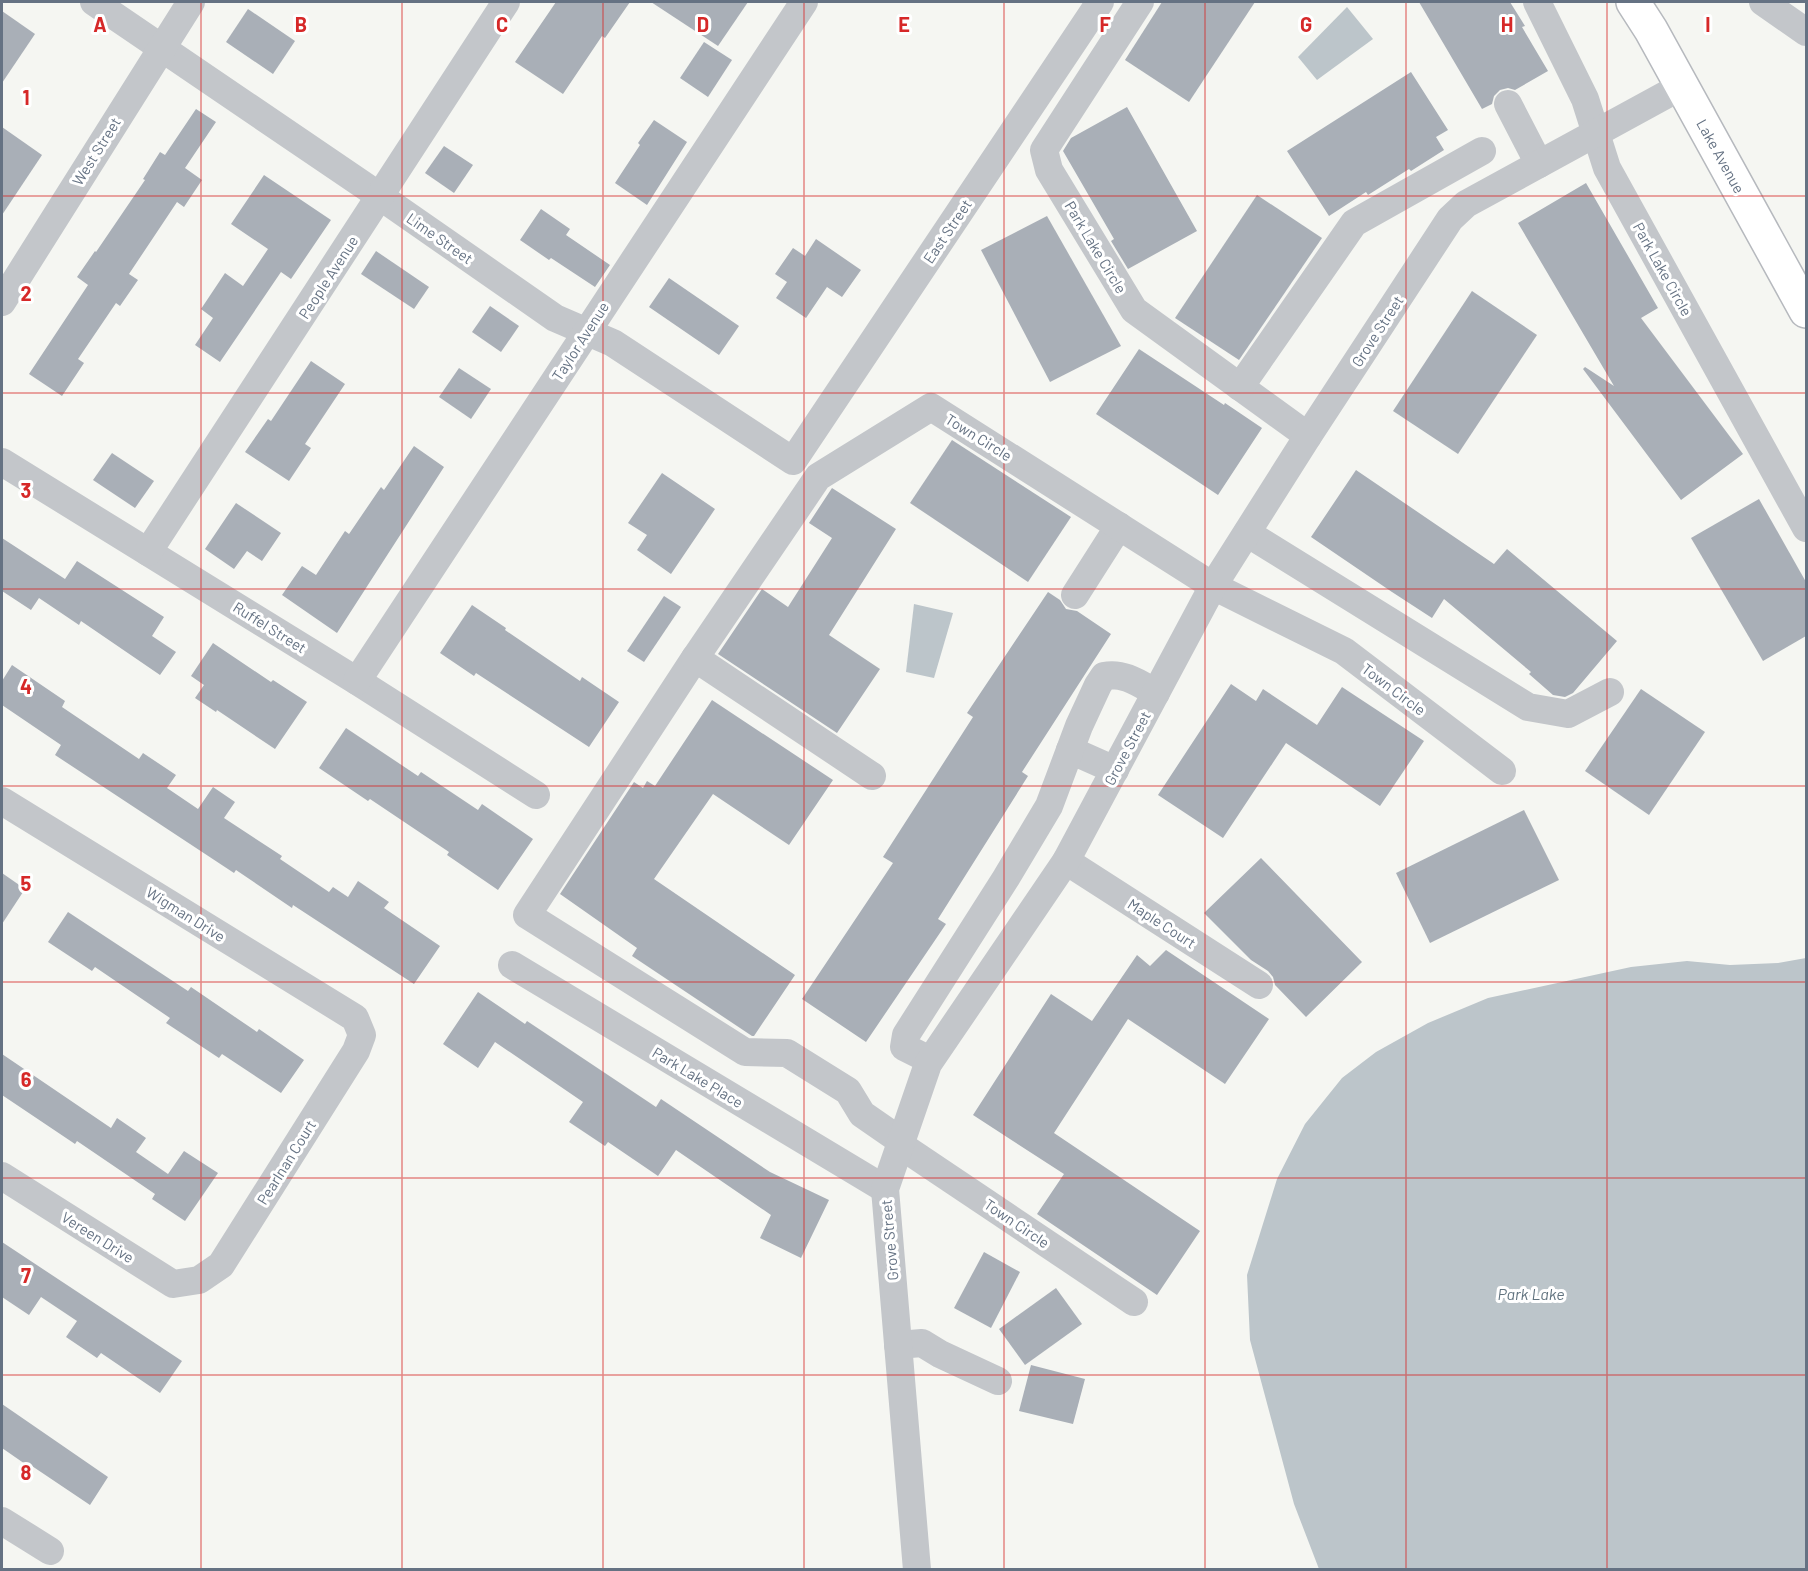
<svg xmlns="http://www.w3.org/2000/svg" width="1808" height="1571" font-family="Barlow,sans-serif">
  <style>
    .water { fill: #bcc5ca }
    .building { fill: #a9afb7 }
    .lines { fill: none; stroke-linecap: round; stroke-linejoin: round }
    .major-casing { stroke: #b6b9be; stroke-width: 36 }
    .minor { stroke: #c3c6ca; stroke-width: 28 }
    .major { stroke: #fff; stroke-width: 33 }
    .grid { fill: none; stroke: #d62828; stroke-width: 1.5; stroke-opacity: 0.55 }
    .labels { text-anchor: middle; dominant-baseline: central; stroke-width: 6; stroke-linejoin: round; paint-order: stroke }
    .street-label { font-size: 15px; fill: #657283; stroke: #fff }
    .water-label { font-size: 16px; font-style: italic; fill: #61737f; stroke: #fff }
    .grid-label { font-size: 20px; text-anchor: middle; font-weight: bold; fill: #d62828; stroke: #fff; stroke-width: 6; stroke-linejoin: round; paint-order: stroke }
  </style>
  <rect width="100%" height="100%" fill="#f5f6f2"/>
  <!-- water -->
  <g class="water">
    <path d="M1347,7L1373,39L1317,80L1298,57Z"/>
    <path d="M914,604L953,613L934,678L906,672Z"/>
    <path d="M1806,958V1569H1319L1294,1504L1250,1340L1247,1275L1277,1179L1305,1124L1342,1078L1376,1052L1428,1023L1488,998L1631,967L1687,961L1730,965L1778,963Z"/>
  </g>
  <!-- building -->
  <g class="building">
    <path d="M556,2H630L605,38L602,36L563,94L515,62Z"/>
    <path d="M651,2H748L718,46Z"/>
    <path d="M1162,2H1255L1189,102L1125,60Z"/>
    <path d="M1419,2H1510L1525,26L1522,27L1548,71L1515,90L1508,88L1500,90L1494,96L1492,104L1482,109Z"/>
    <path d="M248,9L295,41L273,74L226,42Z"/>
    <path d="M2,11L35,34L2,83Z"/>
    <path d="M704,42L732,60L708,97L680,78Z"/>
    <path d="M1411,72L1448,130L1436,137L1444,150L1411,171L1409,169L1368,195L1366,192L1329,216L1287,151Z"/>
    <path d="M1127,107L1197,231L1128,269L1111,241L1114,239L1063,151L1071,138Z"/>
    <path d="M196,109L216,122L185,168L202,180L184,207L177,202L129,274L138,280L120,306L116,303L78,359L84,363L62,396L29,374L88,285L77,277L95,251L96,252L145,180L143,179L160,152L165,155Z"/>
    <path d="M654,120L687,142L647,205L615,183L640,145L638,143Z"/>
    <path d="M2,127L42,155L2,215Z"/>
    <path d="M444,146L473,165L454,193L425,173Z"/>
    <path d="M264,175L331,220L291,279L281,272L220,362L195,345L213,318L201,309L225,273L243,286L268,249L231,224Z"/>
    <path d="M1586,183L1658,308L1641,318L1743,454L1681,500L1583,369L1585,367L1614,386L1518,223Z"/>
    <path d="M1257,195L1322,238L1239,360L1175,318Z"/>
    <path d="M541,209L570,229L566,235L610,265L595,287L551,258L549,260L520,240Z"/>
    <path d="M1047,216L1121,346L1050,382L981,250Z"/>
    <path d="M816,239L861,270L842,297L827,287L806,318L776,298L787,282L775,274L793,248L805,256Z"/>
    <path d="M376,251L429,287L414,309L361,274Z"/>
    <path d="M669,278L739,326L719,355L649,307Z"/>
    <path d="M1472,291L1537,335L1458,454L1393,411Z"/>
    <path d="M490,306L519,326L501,352L472,332Z"/>
    <path d="M1139,349L1224,405L1225,403L1262,428L1218,495L1096,414Z"/>
    <path d="M311,361L345,384L305,444L311,448L289,481L245,452L268,419L271,421Z"/>
    <path d="M459,368L491,389L471,419L439,397Z"/>
    <path d="M952,440L1071,517L1028,582L910,503Z"/>
    <path d="M414,446L444,467L337,633L282,595L302,566L316,575L345,531L349,534L381,487L384,490Z"/>
    <path d="M112,453L154,481L135,508L93,480Z"/>
    <path d="M1356,470L1494,564L1507,549L1617,641L1573,693L1565,697L1553,695L1529,674L1531,672L1444,599L1432,618L1392,592L1311,537Z"/>
    <path d="M662,473L715,509L671,574L637,550L647,535L628,523Z"/>
    <path d="M832,488L896,529L829,635L880,669L837,733L718,654L762,589L788,607L832,538L809,523Z"/>
    <path d="M1759,499L1806,582V636L1763,661L1691,538Z"/>
    <path d="M236,503L281,533L262,561L247,551L234,569L205,549Z"/>
    <path d="M2,538L65,579L77,561L164,617L152,636L176,652L160,675L81,621L79,625L39,598L31,610L2,591Z"/>
    <path d="M1048,592L1060,600L1066,609L1077,611L1111,634L1022,772L1028,776L938,919L946,924L866,1042L802,999L893,863L883,857L973,717L967,713Z"/>
    <path d="M664,596L681,607L644,662L627,651Z"/>
    <path d="M472,605L506,628L505,630L580,681L582,677L619,702L589,747L476,673L474,676L440,653Z"/>
    <path d="M213,643L271,682L273,680L307,702L275,749L217,710L216,712L195,698L204,685L191,676Z"/>
    <path d="M12,665L65,701L62,707L139,759L143,753L176,775L167,788L198,809L213,787L235,802L224,818L282,856L280,859L329,892L333,887L348,897L358,881L389,902L384,908L440,946L414,984L293,905L292,908L236,870L234,873L55,755L61,745L2,705V681Z"/>
    <path d="M1231,684L1256,701L1263,689L1317,725L1342,687L1424,741L1380,806L1286,743L1223,838L1158,795Z"/>
    <path d="M1641,689L1705,732L1649,815L1585,771Z"/>
    <path d="M712,700L833,780L789,845L713,794L654,879L795,975L754,1036H752L632,956L637,948L560,894L634,782L643,788L647,781L655,786Z"/>
    <path d="M346,728L418,776L421,772L478,810L482,804L533,839L498,890L447,855L449,852L370,799L368,801L319,768Z"/>
    <path d="M1524,810L1559,880L1430,943L1396,873Z"/>
    <path d="M1261,858L1362,962L1306,1017L1275,985L1273,977L1268,971L1251,960L1204,913Z"/>
    <path d="M2,873L25,889L2,924Z"/>
    <path d="M68,912L188,991L191,987L257,1032L259,1029L304,1060L281,1093L222,1054L219,1058L166,1023L170,1018L95,967L92,971L48,942Z"/>
    <path d="M1166,950L1269,1019L1225,1084L1128,1019L1054,1133L1200,1231L1157,1295L1037,1214L1064,1174L973,1115L1051,994L1092,1021L1137,955L1150,966Z"/>
    <path d="M478,992L525,1024L527,1021L656,1107L661,1099L770,1172L829,1200L801,1258L760,1238L771,1215L676,1150L658,1176L608,1142L605,1146L569,1122L583,1102L495,1042L478,1068L443,1044Z"/>
    <path d="M2,1054L111,1128L117,1118L146,1138L136,1152L168,1174L184,1151L218,1173L185,1221L152,1199L155,1194L77,1141L75,1144L2,1095Z"/>
    <path d="M2,1242L182,1361L160,1393L101,1353L97,1358L66,1337L77,1321L41,1297L29,1315L2,1297Z"/>
    <path d="M984,1252L1020,1272L991,1328L954,1308Z"/>
    <path d="M1056,1288L1082,1324L1025,1365L999,1329Z"/>
    <path d="M1031,1365L1085,1379L1073,1424L1019,1411Z"/>
    <path d="M2,1404L108,1477L90,1505L29,1464L28,1466L2,1448Z"/>
  </g>
  <g class="lines">
    <!-- major casing -->
    <g class="major-casing">
      <path id="major" d="M1633,2L1651,30L1806,311"/>
    </g>
    <!-- minor -->
    <g class="minor">
      <path d="M94,2L381,197L555,318L613,343L793,461L1100,2"/>
      <path d="M1140,2L1044,150L1049,170L1134,310L1308,436"/>
      <path d="M1537,2L1585,99L1607,168L1806,528"/>
      <path d="M1763,2L1806,32"/>
      <path d="M1508,104L1539,164"/>
      <path d="M2,302L191,2"/>
      <path d="M1240,387L1354,223L1482,151"/>
      <path d="M2,462L357,681L536,795"/>
      <path d="M1247,533L1528,707L1568,714L1610,692"/>
      <path d="M148,552L506,2"/>
      <path d="M1075,595L1119,526"/>
      <path d="M695,658L527,915L745,1052L787,1053L848,1091L862,1114L901,1141"/>
      <path d="M357,681L804,2"/>
      <path d="M1070,750L1115,770"/>
      <path d="M872,776L695,658L818,477L931,407L1213,586L1344,651L1502,771"/>
      <path d="M2,801L355,1018L362,1035L356,1051L221,1265L199,1280L173,1284L2,1176"/>
      <path d="M1066,861L1259,985"/>
      <path d="M512,965L885,1189"/>
      <path d="M930,1060L904,1047L906,1035L1006,878L1049,806L1079,726L1098,685L1104,676C1124,672 1140,684 1156,693"/>
      <path d="M900,1145L1134,1302"/>
      <path d="M898,1345L922,1343L940,1354L998,1381"/>
      <path d="M2,1521L50,1551"/>
      <path d="M917,1570L885,1189L928,1064L1066,861L1213,586L1308,436L1450,219L1466,204L1682,86"/>
    </g>
    <!-- major -->
    <use href="#major" class="major"/>
  </g>
  <!-- grid -->
  <path class="grid" d="M201,2V1570M402,2V1570M603,2V1570M804,2V1570M1004,2V1570M1205,2V1570M1406,2V1570M1607,2V1570M2,196H1806M2,393H1806M2,589H1806M2,786H1806M2,982H1806M2,1178H1806M2,1375H1806"/>
  <g class="labels">
    <!-- street labels -->
    <g class="street-label">
      <text transform="translate(96 151) rotate(-58)">West Street</text>
      <text transform="translate(1721 156) rotate(61)">Lake Avenue</text>
      <text transform="translate(947 231) rotate(-56)">East Street</text>
      <text transform="translate(440 238) rotate(35)">Lime Street</text>
      <text transform="translate(1096 247) rotate(59)">Park Lake Circle</text>
      <text transform="translate(1663 269) rotate(61)">Park Lake Circle</text>
      <text transform="translate(328 277) rotate(-57)">People Avenue</text>
      <text transform="translate(1377 331) rotate(-57)">Grove Street</text>
      <text transform="translate(580 341) rotate(-57)">Taylor Avenue</text>
      <text transform="translate(979 437) rotate(32)">Town Circle</text>
      <text transform="translate(270 627) rotate(32)">Ruffel Street</text>
      <text transform="translate(1394 689) rotate(37)">Town Circle</text>
      <text transform="translate(1127 748) rotate(-62)">Grove Street</text>
      <text transform="translate(186 914) rotate(32)">Wigman Drive</text>
      <text transform="translate(1162 923) rotate(33)">Maple Court</text>
      <text transform="translate(698 1077) rotate(31)">Park Lake Place</text>
      <text transform="translate(286 1162) rotate(-58)">Pearlnan Court</text>
      <text transform="translate(1017 1223) rotate(34)">Town Circle</text>
      <text transform="translate(98 1237) rotate(32)">Vereen Drive</text>
      <text transform="translate(889 1240) rotate(-95)">Grove Street</text>
    </g>
    <!-- water labels -->
    <g class="water-label">
      <text x="1531" y="1293">Park Lake</text>
    </g>
  </g>
  <g class="grid-label">
    <text x="100" y="32">A</text>
    <text x="301" y="32">B</text>
    <text x="502" y="32">C</text>
    <text x="703" y="32">D</text>
    <text x="904" y="32">E</text>
    <text x="1105" y="32">F</text>
    <text x="1306" y="32">G</text>
    <text x="1507" y="32">H</text>
    <text x="1708" y="32">I</text>
    <text x="26" y="105">1</text>
    <text x="26" y="301">2</text>
    <text x="26" y="498">3</text>
    <text x="26" y="694">4</text>
    <text x="26" y="891">5</text>
    <text x="26" y="1087">6</text>
    <text x="26" y="1283">7</text>
    <text x="26" y="1480">8</text>
  </g>
  <!-- border -->
  <rect width="1808" height="1571" fill="none" stroke="#657283" stroke-width="6"/>
</svg>
